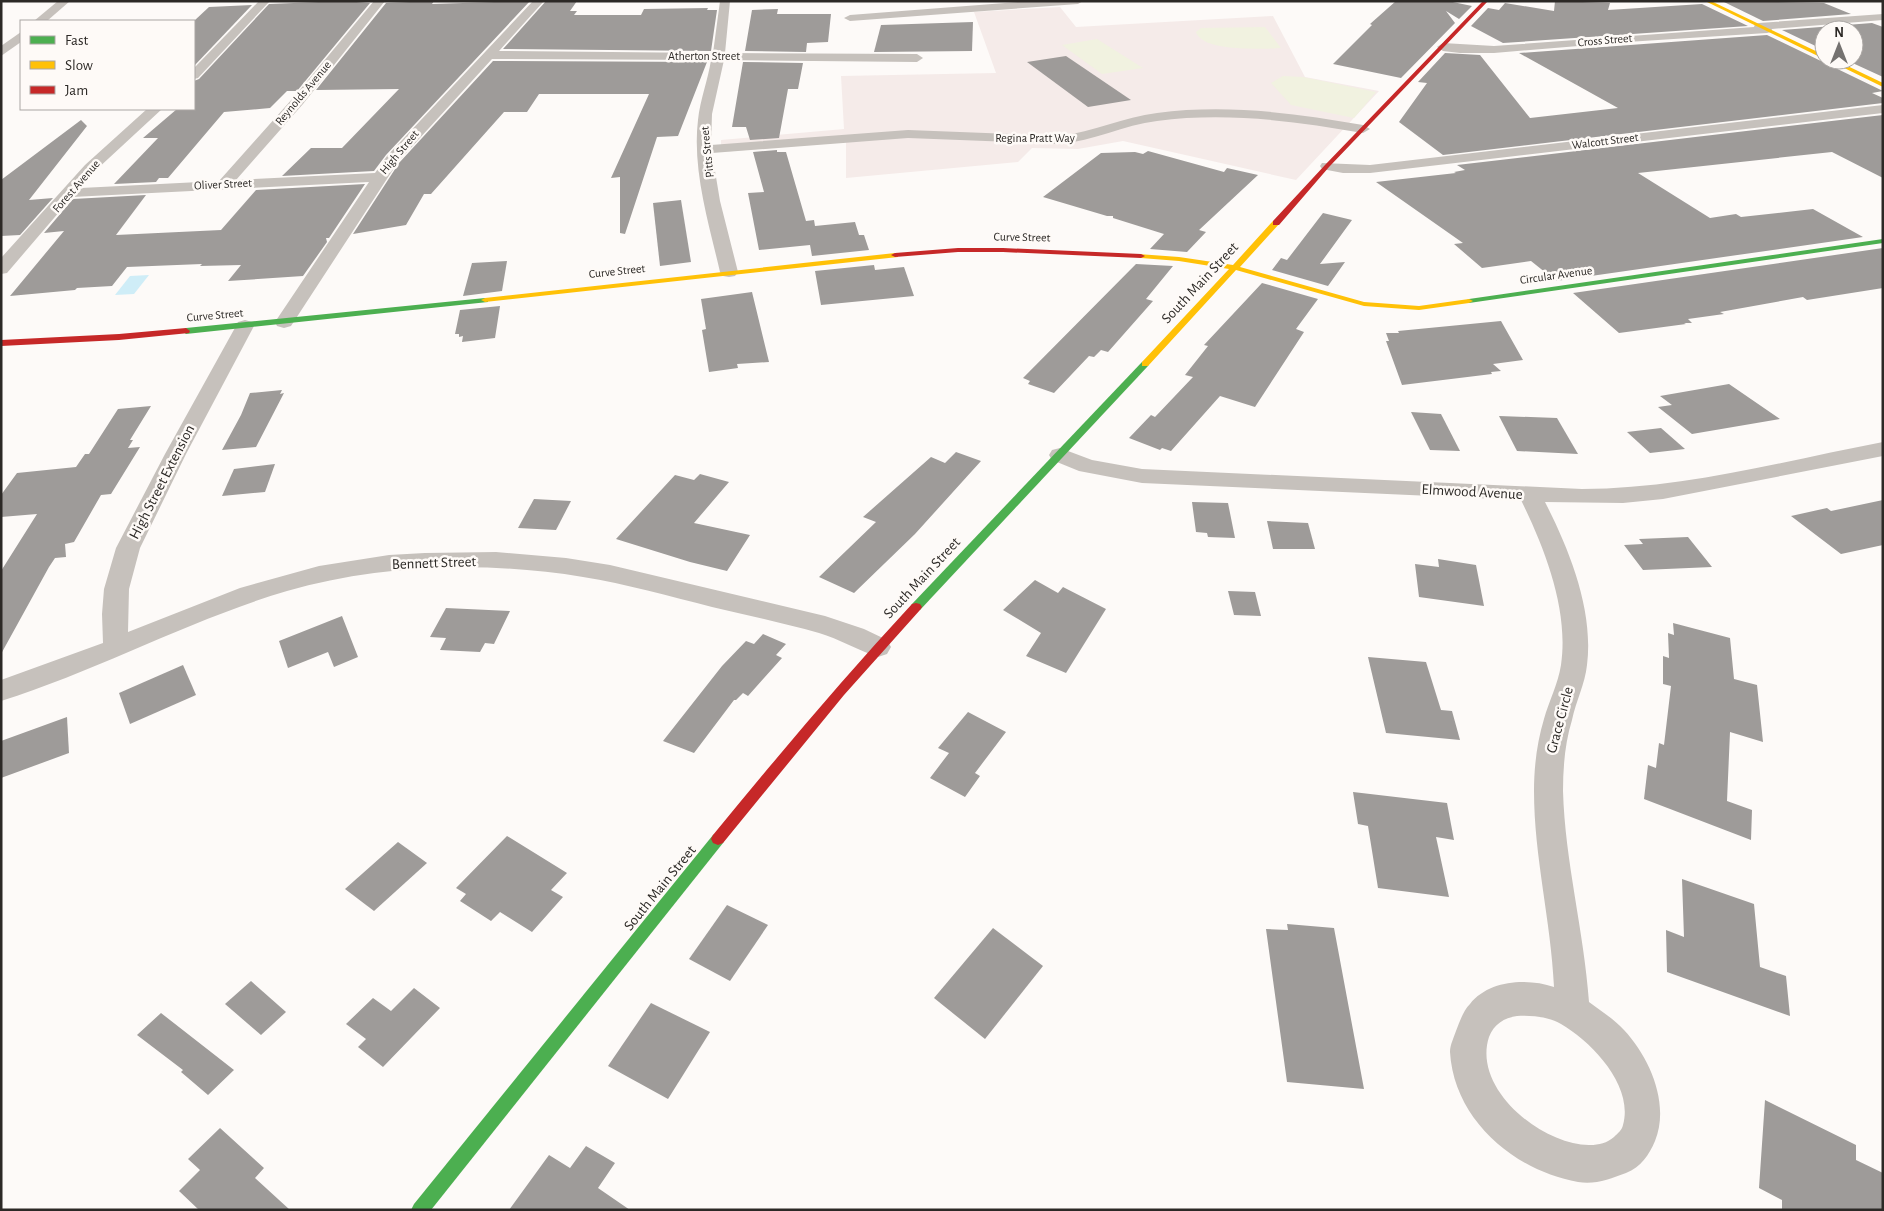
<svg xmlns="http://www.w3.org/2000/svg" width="1884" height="1211" font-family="'Alegreya Sans',sans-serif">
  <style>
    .education { fill: #f5ebe9 }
    .green { fill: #f1f2e0 }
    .water { fill: #cfedf7 }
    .building { fill: #9e9b99 }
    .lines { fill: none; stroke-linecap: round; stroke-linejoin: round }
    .street { fill: #c6c1bc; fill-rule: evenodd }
    .fast { fill: #4caf50; fill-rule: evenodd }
    .slow { fill: #ffc107; fill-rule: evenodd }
    .jam { fill: #c62828; fill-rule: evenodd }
    .labels { text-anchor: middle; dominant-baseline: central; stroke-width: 5; stroke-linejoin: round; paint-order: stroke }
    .far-street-label { font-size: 12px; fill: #2c2926; stroke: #fefaf7 }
    .street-label { font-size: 15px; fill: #2c2926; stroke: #fefaf7 }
  </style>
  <rect width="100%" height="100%" fill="#fdfaf8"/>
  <!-- education -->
  <path class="education" d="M1060,7L1076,27L1273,16L1305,77L1379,91L1296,180L1123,141L1078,149L1032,148L1018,162L846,178V142L721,152V140L844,129L841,76L996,73L974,12Z"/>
  <!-- green -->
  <g class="green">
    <path d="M1265,27L1281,48C1263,49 1202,52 1196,32L1201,28Z"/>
    <path d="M1097,39L1143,68L1102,74L1062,45Z"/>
    <path d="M1283,76L1303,77L1376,92L1354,118L1291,105L1271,83Z"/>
  </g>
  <!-- water -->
  <path class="water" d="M149,275L134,294L115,295L130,276Z"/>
  <!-- building -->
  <g class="building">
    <path d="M343,1L370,3L297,91H287L270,108L224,112L168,178H159L156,182L114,184L158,138H143L177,109H194V81L199,79L269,4Z"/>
    <path d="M434,1L432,4L530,1L386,155L374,171L282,176L311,148H342L399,89L316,90L386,3Z"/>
    <path d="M546,1H577L570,11H577L574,15H641L644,9L708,8L707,10H717L711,51L503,49Z"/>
    <path d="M1396,1H1448L1472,6L1459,19L1446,11L1455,23L1401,78L1333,64L1372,25L1370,24Z"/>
    <path d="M1555,1L1610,3L1608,10L1702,4L1748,26L1503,43L1471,26L1488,8L1499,10L1505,3L1554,11Z"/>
    <path d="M1742,1L1824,3L1851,14L1763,21L1724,2Z"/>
    <path d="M252,5L194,66V21L209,7Z"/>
    <path d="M778,9L777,14H831L828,42L807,43L806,52L745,51L752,10Z"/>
    <path d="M973,22L972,51L874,52L881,25Z"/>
    <path d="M1872,23L1883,27V77L1846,60H1854V30H1824V50L1782,30Z"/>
    <path d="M1767,35L1883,91L1872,93L1883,98V103L1443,155L1399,122L1427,83L1418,82L1445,53L1480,55L1530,118L1618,108L1519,53Z"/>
    <path d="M1066,56L1131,100L1088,107L1027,62Z"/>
    <path d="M493,61L707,62L678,136L657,137L625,234L620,233V177L611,178L649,94H539L527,112H504L431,194H424L406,225L353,234L399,163Z"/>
    <path d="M743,62L803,63L798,89H788L779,138L750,140L746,127H732Z"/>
    <path d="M1883,115V178L1832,152L1638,173L1710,218L1736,214L1741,217L1813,209L1863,237L1556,281L1531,261L1482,268L1454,244L1463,243L1376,182L1456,173L1454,172L1465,170L1457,165Z"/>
    <path d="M81,120L87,126L29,200L53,198L20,235L1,236V180Z"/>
    <path d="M777,150V152H786L806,221L814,220L815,226L855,222L859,235H864L869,250L812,256L810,245L759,250L748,193L764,192L753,152Z"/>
    <path d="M1148,151L1224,172L1227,168L1258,175L1199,230L1206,232L1187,252L1150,249L1164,234L1113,218V216H1107L1043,197L1101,153L1135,152L1143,154Z"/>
    <path d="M365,184L329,238H326L327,242L303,276L228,281L241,265L200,266L202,264L127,267L112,286L77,288L75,290L10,296L64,231L44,233L73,199L146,195L116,235L221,230L256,190Z"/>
    <path d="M681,200L691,262L660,266L653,203Z"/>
    <path d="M1323,213L1352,220L1320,264L1345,262L1328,286L1272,270L1281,258L1287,260Z"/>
    <path d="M1883,248V288L1807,300L1803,297L1720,312L1724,314L1688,319L1692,323H1684L1686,324L1619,333L1573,293Z"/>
    <path d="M507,261L502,291L463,296L472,263Z"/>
    <path d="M1136,264L1173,266L1146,299L1153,301L1108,352L1101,350L1094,357L1089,356L1054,393L1028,384L1030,381L1023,378Z"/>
    <path d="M874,265L875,270L904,267L914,296L821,305L815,271Z"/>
    <path d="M1262,283L1318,299L1296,329L1304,332L1255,407L1220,396L1171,451L1162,448L1160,450L1129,438L1151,415L1155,417L1193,377L1185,375L1208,346L1204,345Z"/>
    <path d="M752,292L769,362L737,364L738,368L709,372L702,330L706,329L701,299Z"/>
    <path d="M500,306L495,338L462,342L463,336L459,337V334H455L460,310Z"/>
    <path d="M1501,321L1523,360L1493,364L1501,371L1491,372L1492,374L1402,385L1386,341H1389L1386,333H1399L1398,331Z"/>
    <path d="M1729,384L1780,419L1692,434L1658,407L1672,405L1660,396Z"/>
    <path d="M282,390L280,394L284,393L256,447L222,450L241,415L250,393Z"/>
    <path d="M151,406L130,440H133L128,448L140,447L111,494L101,495L74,542L65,544L66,557L55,558L49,567L1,654V571L37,514L1,517V495L17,473L76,467L85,454H89L118,409Z"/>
    <path d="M1411,412L1441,414L1460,451L1430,450Z"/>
    <path d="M1499,416L1557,418L1578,454L1517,451Z"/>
    <path d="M1661,428L1685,449L1650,453L1627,432Z"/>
    <path d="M956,452L981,461L915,534L854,593L819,577L876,522L863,517L931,457L945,463Z"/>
    <path d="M275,464L265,492L222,496L234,469Z"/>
    <path d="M700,474L729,482L694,523L750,535L727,571L690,562L616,539L675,475L694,480Z"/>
    <path d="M534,499L571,501L556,530L518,528Z"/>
    <path d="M1883,500V545L1841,554L1791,516L1827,508L1831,511Z"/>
    <path d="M1192,502L1228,503L1235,538L1208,537L1207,533L1196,532Z"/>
    <path d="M1267,521L1308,523L1315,549H1273Z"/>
    <path d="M1688,537L1712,567L1643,570L1624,545L1643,544L1639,539Z"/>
    <path d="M1438,559L1476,565L1484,606L1419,597L1415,564L1439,567Z"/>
    <path d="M1035,580L1058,593L1063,587L1106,609L1066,673L1026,656L1041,633L1003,610Z"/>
    <path d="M1228,591L1255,592L1261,616L1234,615Z"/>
    <path d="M446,608L510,611L494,644L485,643L480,652L440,650L446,638L430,637Z"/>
    <path d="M342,616L358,657L334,667L328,652L288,668L279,641Z"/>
    <path d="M1673,623L1730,638L1734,679L1757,685L1763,742L1730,732L1727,801L1752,810L1751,840L1644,799L1648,765L1656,768L1659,743L1664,745L1671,686L1663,684V656L1669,658L1668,633L1674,635Z"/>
    <path d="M763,634L786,644L776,655L782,658L748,696L743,693L736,700H734L694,753L663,741L722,666L746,641L754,644Z"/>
    <path d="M1368,657L1426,662L1441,710L1452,711L1460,740L1386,733Z"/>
    <path d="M183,665L196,695L130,724L119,693Z"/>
    <path d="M968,712L1006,732L975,773L980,776L965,797L930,778L949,753L938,748Z"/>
    <path d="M67,717L69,753L1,778V741Z"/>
    <path d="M1353,792L1447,803L1454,840L1436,837L1449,897L1378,888L1368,826L1358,824Z"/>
    <path d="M507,836L567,873L551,890L563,897L532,932L500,912L491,921L460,901L466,894L456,888Z"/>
    <path d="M398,842L427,863L374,911L345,889Z"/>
    <path d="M1682,879L1754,904L1760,967L1786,976L1790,1016L1667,972L1666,930L1684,937Z"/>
    <path d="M727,905L768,925L730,981L689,959Z"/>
    <path d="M1287,924L1334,928L1364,1089L1287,1082L1266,929L1288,930Z"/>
    <path d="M993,928L1043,966L985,1039L934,998Z"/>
    <path d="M251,981L286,1012L261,1035L225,1004Z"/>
    <path d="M414,988L440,1008L383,1067L358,1047L366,1039L346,1024L373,998L391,1011Z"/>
    <path d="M651,1003L710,1032L668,1099L608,1066Z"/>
    <path d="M161,1013L234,1070L208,1095L181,1072L183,1070L137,1035Z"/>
    <path d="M1765,1100L1856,1145V1160L1883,1173V1210H1782V1200L1759,1188Z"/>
    <path d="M220,1128L264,1168L255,1178L290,1210H199L179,1191L200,1170L188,1159Z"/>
    <path d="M586,1146L615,1163L598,1188L630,1210H509L549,1155L570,1168Z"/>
  </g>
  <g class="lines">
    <!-- street -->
    <g class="street">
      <path d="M58,1H70L47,21H34Z"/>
      <path d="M259,1H270L198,78L194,79V68Z"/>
      <path d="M374,1H385L303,104L236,180L375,173L387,156L533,1H544L499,51L713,53L720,1H730L725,53L917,54L923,58L917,62L724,60L712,114L711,145L908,130L1060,136C1093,132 1124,117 1157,113C1226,104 1295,113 1363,125L1370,129L1363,133C1295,121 1226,112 1157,121C1124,125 1093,141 1060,144L908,138L712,153L720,201L738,272L735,276L729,277L723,276L720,272C709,224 692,170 698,120C700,100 708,80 711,60L492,59L398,162L291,326L284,328L277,326L275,322L369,182L72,197L7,273L1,274V258L85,165L147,109H162L95,171L81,188L219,181L293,98Z"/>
      <path d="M1030,1H1083L1078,4L850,21L844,18L850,15Z"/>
      <path d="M1883,14V20L1772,29L1771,32L1767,33L1627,42L1494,53H1460L1443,51L1437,47L1443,43L1494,46L1754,27L1755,24L1759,23Z"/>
      <path d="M21,32V42L1,56V46Z"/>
      <path d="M1883,105V113L1370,173H1343L1322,169L1320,166L1322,163L1370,165Z"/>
      <path d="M245,320L252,322L254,326L186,454L140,548L129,589L128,632L240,588L319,566L389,555L425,553L496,552L566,558L610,565L825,616L864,629L887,640L891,647L887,654L878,657C858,650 839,639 819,633C783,623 747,615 712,607C669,596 626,584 583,577C487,561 381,564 287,591C189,620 99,670 1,701V680L103,643L102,614L104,589L116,548L165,454L236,326L238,322Z"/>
      <path d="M1883,442V456L1663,499L1623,503L1545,502C1569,549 1594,610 1587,665C1585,684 1576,701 1572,720C1565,743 1563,767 1563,791C1565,862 1584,931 1589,1002C1601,1011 1614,1019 1624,1030C1650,1058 1670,1104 1655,1141C1649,1155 1641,1167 1626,1173C1610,1179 1595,1185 1578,1182C1515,1171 1454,1120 1450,1052C1450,1045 1454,1037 1456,1031C1460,1021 1463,1011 1470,1004C1489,980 1527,978 1554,987C1551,921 1534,857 1534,791C1534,767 1537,742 1544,719C1549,701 1558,684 1561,665C1569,610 1545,549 1521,500L1142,483L1079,471L1052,460L1049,455L1052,450L1060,448L1092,460L1142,469L1582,489C1682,489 1784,461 1883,442ZM1517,1016C1532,1015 1549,1017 1561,1024C1592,1042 1634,1086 1623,1125C1622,1130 1618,1133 1614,1137C1607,1143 1599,1145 1590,1145C1543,1146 1472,1089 1489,1037C1494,1024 1504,1018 1517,1016Z"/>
    </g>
    <!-- fast -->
    <g class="fast">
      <path d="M1883,239V243L1469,303L1465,301L1469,299Z"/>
      <path d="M485,298H488V302L186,334L182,331L186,328Z"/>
      <path d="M1145,361L1149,364L1148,366L920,610H912L910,607L912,604L1142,362Z"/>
      <path d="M718,833L723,835L725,839L723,843L431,1210H411L414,1204L713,835Z"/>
    </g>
    <!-- slow -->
    <g class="slow">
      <path d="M1705,1H1711L1824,55V59Z"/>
      <path d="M1828,60H1835L1883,83V87Z"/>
      <path d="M1273,221L1280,223L1240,267L1364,302L1419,306L1469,299L1473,301L1469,303L1419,310L1364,306L1236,270L1148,366H1142V362L1229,269L1179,261L1141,258L1137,256L1138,254L1179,257L1233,265Z"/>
      <path d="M895,253H898V257L485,302L481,300L485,298Z"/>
    </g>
    <!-- jam -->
    <g class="jam">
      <path d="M1483,1H1488L1329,167L1279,225H1273V221L1325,165Z"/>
      <path d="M958,248H1003L1141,254L1145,256L1141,258L1003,252H958L895,257L891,255L895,253Z"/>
      <path d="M186,328L190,331L189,333L119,340L1,346V340L119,334Z"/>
      <path d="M916,603L920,604L922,607L920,610L844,695L723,843L718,845L713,843L711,839L713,835C778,756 843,678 912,604Z"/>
    </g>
  </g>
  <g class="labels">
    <!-- far-street labels -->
    <g class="far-street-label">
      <text transform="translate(1605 40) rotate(-5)">Cross Street</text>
      <text x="704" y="56">Atherton Street</text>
      <text transform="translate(303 93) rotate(-50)">Reynolds Avenue</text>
      <text x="1035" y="138">Regina Pratt Way</text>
      <text transform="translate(1605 141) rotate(-7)">Walcott Street</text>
      <text transform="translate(399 152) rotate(-50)">High Street</text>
      <text transform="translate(707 152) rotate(-96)">Pitts Street</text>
      <text transform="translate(223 184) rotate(-3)">Oliver Street</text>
      <text transform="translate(76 186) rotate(-49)">Forest Avenue</text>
      <text transform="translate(1022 237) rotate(1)">Curve Street</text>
      <text transform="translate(617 271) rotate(-6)">Curve Street</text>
      <text transform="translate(1556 275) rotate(-8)">Circular Avenue</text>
      <text transform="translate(215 315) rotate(-5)">Curve Street</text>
    </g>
    <!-- street labels -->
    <g class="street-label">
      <text transform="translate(1200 283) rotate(-47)">South Main Street</text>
      <text transform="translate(162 482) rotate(-63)">High Street Extension</text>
      <text transform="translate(1472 492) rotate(3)">Elmwood Avenue</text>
      <text transform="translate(434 563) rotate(-2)">Bennett Street</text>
      <text transform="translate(922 578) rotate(-47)">South Main Street</text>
      <text transform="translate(1560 720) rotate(-75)">Grace Circle</text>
      <text transform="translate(660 888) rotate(-51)">South Main Street</text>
    </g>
  </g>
  <!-- border -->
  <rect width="1884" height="1211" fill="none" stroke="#2c2926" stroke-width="5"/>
  <!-- legend -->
  <rect x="20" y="20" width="175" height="90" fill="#fefaf7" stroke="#aaa6a3"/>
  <rect x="30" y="36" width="25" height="8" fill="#4caf50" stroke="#aaa6a3"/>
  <text x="65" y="45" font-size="15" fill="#2c2926">Fast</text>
  <rect x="30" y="61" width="25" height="8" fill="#ffc107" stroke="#aaa6a3"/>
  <text x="65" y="70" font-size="15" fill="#2c2926">Slow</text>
  <rect x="30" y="86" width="25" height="8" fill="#c62828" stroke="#aaa6a3"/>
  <text x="65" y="95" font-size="15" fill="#2c2926">Jam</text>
  <!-- north arrow -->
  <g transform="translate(1839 45)"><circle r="24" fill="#fefaf7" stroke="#aaa6a3"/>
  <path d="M0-4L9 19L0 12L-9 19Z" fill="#757270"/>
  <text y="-8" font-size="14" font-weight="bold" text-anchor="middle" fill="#2c2926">N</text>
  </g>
</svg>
